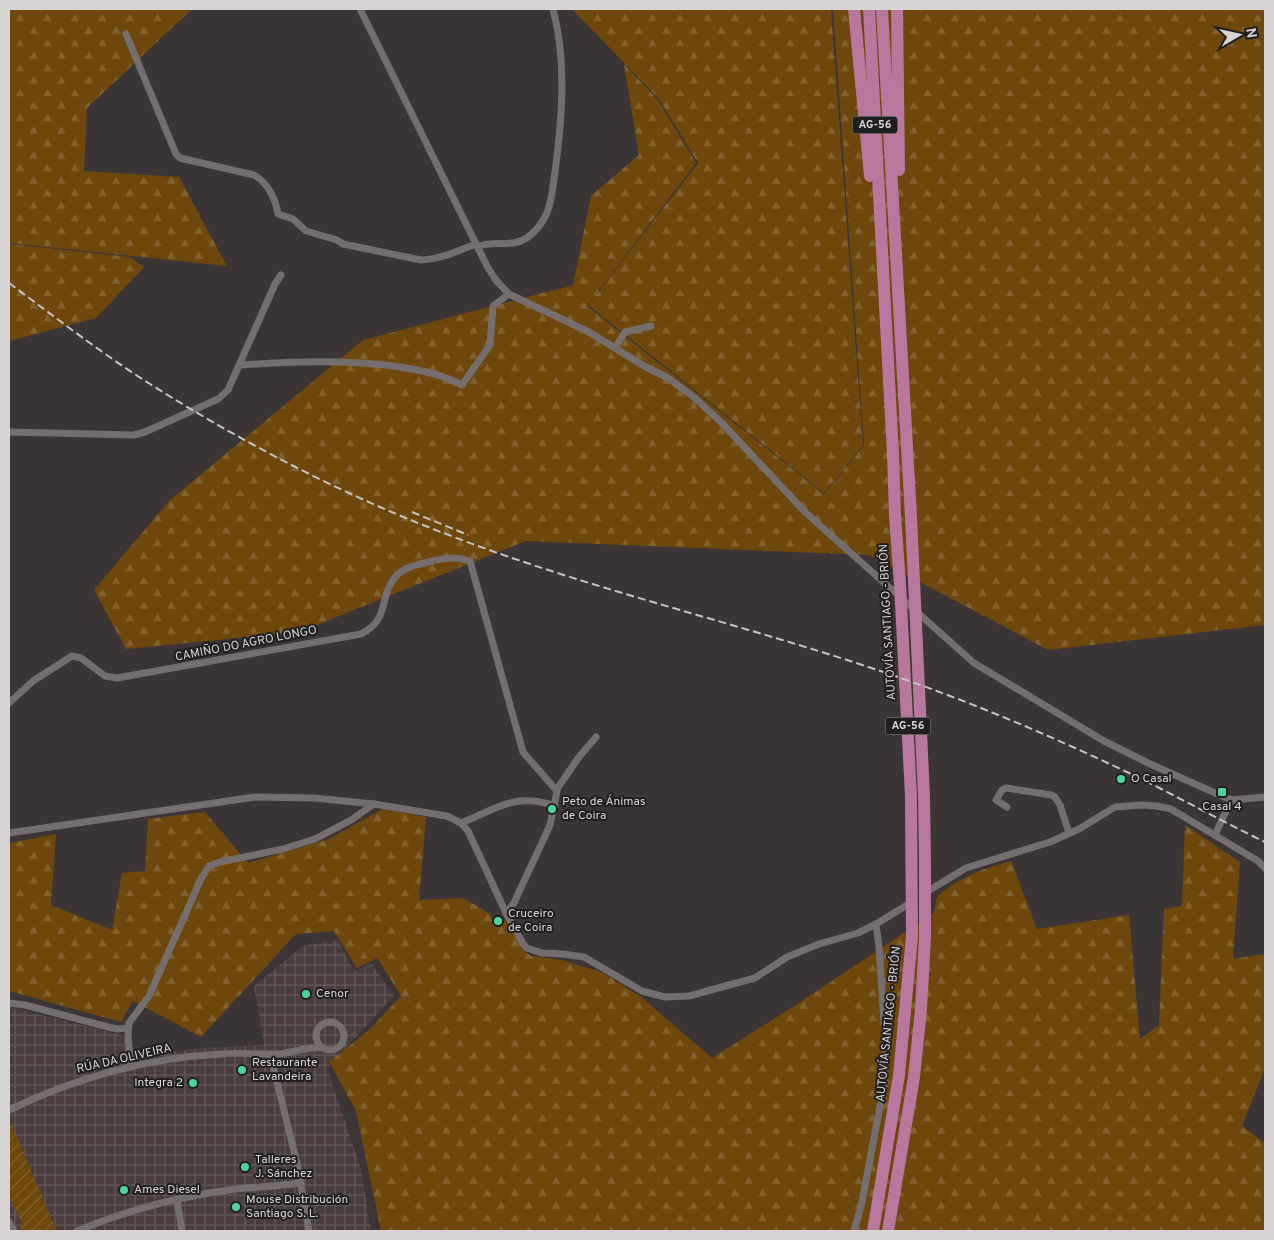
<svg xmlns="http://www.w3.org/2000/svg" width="1274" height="1240" font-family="Overpass,sans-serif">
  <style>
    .industrial { fill: url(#industrial-grid) }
    .forest { fill: url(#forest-firs) }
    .garden { fill: url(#garden-furrows) }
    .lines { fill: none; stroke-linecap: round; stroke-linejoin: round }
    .minor { stroke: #746e6e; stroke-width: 7 }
    .motorway { stroke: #b8789d; stroke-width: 12 }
    .rail { stroke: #c7c3c3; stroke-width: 2; stroke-dasharray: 8 4; stroke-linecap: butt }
    .poi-dot { fill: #50d398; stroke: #201e1e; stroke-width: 2 }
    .labels { text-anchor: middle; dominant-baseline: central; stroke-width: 4; stroke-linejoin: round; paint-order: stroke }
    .shield { fill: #201e1e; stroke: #a19d9d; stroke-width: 1 }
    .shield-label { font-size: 11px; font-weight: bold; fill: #d8d4d4 }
    .street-label { font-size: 12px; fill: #d8d4d4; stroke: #201e1e }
    .poi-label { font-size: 12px; fill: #d8d4d4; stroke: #201e1e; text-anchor: start }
  </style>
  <defs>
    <pattern id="industrial-grid" width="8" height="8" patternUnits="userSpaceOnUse" patternTransform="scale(1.25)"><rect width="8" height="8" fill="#4a3d3e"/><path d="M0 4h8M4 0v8" fill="none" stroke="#635859"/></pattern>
    <pattern id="forest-firs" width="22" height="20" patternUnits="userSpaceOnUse" patternTransform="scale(1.25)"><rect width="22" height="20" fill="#6d470c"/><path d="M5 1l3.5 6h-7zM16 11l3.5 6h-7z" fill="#81612e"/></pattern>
    <pattern id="garden-furrows" width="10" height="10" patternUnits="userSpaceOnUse" patternTransform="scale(1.25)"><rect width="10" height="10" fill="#6d470c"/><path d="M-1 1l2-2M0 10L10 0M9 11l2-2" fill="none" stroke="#81612e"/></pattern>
  </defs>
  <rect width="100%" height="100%" fill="#3b3536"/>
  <!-- industrial -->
  <path class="industrial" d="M338,940L354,971L372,964L394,996L327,1068L361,1169L371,1231H9V1007L122,1035L138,1057L201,1048L264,1045L254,986L303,946Z"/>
  <!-- forest -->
  <g class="forest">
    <path d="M9,9H192L87,108L84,171L179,177L227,266L9,243Z"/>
    <path d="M572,9H831L863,445L824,493L588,305L698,163L659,99Z"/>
    <path d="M833,9H1265V625L1048,650L869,555L526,541L299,632L126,649L94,590L169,501L363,340L573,285L591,196L639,155L624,64L658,100L696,163L587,306L824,494L864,445Z"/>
    <path d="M9,244L130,257L144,267L96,318L9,341Z"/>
    <path d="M383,809L426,817L419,900L463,898L489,913L497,924L506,920L523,950L531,956L562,960L603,973L640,996L712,1058L799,1003L934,913L937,896C963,876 980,870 1011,861L1037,929L1129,915L1140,1039L1159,1025L1164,909L1182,906L1185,825L1240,862L1233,959L1265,954V1068L1242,1126L1265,1143V1231H381L356,1111L329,1062L369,1030L401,996L377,958L357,968L334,931L296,934L201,1037L133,1001L121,1022L9,991V843L56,834L51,905L112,930L122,873L145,871L148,819L205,812L248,863L329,839Z"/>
  </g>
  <!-- garden -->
  <path class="garden" d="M9,1118L56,1230L55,1231H23L20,1227L22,1223L9,1197Z"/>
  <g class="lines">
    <!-- minor -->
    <g class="minor">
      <path d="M360,9L487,266L495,279L509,294L589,332L644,366L668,378L695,398L721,422L806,513L974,663L1104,741L1148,763L1231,800L1265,797"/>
      <path d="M126,34L176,154L180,158L254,175C267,182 276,199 278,214L293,219L306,231L337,240L343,244L421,260C441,259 458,251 476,244"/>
      <path d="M477,247C493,239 513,249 528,237C536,231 543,222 547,213C552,200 553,185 555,172C562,119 567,61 553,9"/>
      <path d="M615,348L625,332L651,326"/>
      <path d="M240,365C302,361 374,358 434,374C444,376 453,381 462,385L490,345L493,306L509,294"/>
      <path d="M9,432L134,435L145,432L218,399L228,390L275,284L281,275"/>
      <path d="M9,703L33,681L72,656L81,658L105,676L117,678L361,634C391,619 378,596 396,576C405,567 416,565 428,562C443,558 455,556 470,561L523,752L557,791L550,825L514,903L506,913"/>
      <path d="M557,789L579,757L596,737"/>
      <path d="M1007,807L996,800L1002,790L1006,788L1051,795L1055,797L1060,805L1069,833"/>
      <path d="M461,823C497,809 514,792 555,806"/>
      <path d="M9,833L255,797L314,798L374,804L447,816L461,823L468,831L506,913L523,944L527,948L542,953L563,954L584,957L642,991L665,997L689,996L755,978L787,957L819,944L858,933L876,924L912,902"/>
      <path d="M1215,835L1231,800"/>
      <path d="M923,894L966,868L1050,842L1079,829L1115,807L1142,805L1157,806L1171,809L1258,861L1265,868"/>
      <path d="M9,1003L25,1005L108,1027L117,1029L128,1028"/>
      <circle cx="330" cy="1036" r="14"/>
      <path d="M270,1054L297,1163L309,1231"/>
      <path d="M131,1067L128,1035L129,1023L149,996L201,879L209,866L220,862L283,849L315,839L351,820L374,804"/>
      <path d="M9,1110C75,1078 147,1058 221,1054C240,1052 259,1055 278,1054C293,1053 306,1046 322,1048"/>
      <path d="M177,1199L182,1231"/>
      <path d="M9,1222L14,1231"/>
      <path d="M77,1231C127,1210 182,1196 236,1189C258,1187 279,1186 301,1183"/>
      <path d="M854,1231L862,1202L884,1085L886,1052L879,947L876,924"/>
    </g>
    <!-- motorway -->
    <g class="motorway">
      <path d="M854,9L870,176"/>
      <path d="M869,9L893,454L895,516L900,584L911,796L912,936L899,1075L873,1231"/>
      <path d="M882,9L911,517L924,796L925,864V937L921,1009L914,1077L888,1231"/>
      <path d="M897,9L899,170"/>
    </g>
    <!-- rail -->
    <g class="rail">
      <path d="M9,283C55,317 101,353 150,384C242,442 339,493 441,532C607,597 783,632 950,696C1011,719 1070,745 1129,773C1175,795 1219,820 1265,842"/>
      <path d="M412,512L468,535"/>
    </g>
  </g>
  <!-- markers -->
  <g class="poi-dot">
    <circle cx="1121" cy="779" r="5"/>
    <rect x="1217" y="787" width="10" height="10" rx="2.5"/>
    <circle cx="552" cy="809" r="5"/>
    <circle cx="498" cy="921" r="5"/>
    <circle cx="306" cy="994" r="5"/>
    <circle cx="242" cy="1070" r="5"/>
    <circle cx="193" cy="1083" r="5"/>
    <circle cx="245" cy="1167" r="5"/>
    <circle cx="124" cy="1190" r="5"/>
    <circle cx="236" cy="1207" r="5"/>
  </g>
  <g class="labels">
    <!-- shield labels -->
    <g class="shield">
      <rect x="852.5" y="116.5" width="45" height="17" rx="4"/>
      <rect x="885.5" y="717.5" width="45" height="17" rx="4"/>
    </g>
    <g class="shield-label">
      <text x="875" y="125">AG-56</text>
      <text x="908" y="726">AG-56</text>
    </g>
    <!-- street labels -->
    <g class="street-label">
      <text transform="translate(888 622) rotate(-93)">AUTOVÍA SANTIAGO - BRIÓN</text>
      <text transform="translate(246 644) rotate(-11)">CAMIÑO DO AGRO LONGO</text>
      <text transform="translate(889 1024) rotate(-84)">AUTOVÍA SANTIAGO - BRIÓN</text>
      <text transform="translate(124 1059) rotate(-13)">RÚA DA OLIVEIRA</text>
    </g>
    <!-- poi labels -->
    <g class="poi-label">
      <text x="1131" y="779">O Casal</text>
      <text x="562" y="802">Peto de Ánimas<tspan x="562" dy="14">de Coira</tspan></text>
      <text x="1222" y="807" text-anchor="middle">Casal 4</text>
      <text x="508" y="914">Cruceiro<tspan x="508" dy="14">de Coira</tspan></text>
      <text x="316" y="994">Cenor</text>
      <text x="252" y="1063">Restaurante<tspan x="252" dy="14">Lavandeira</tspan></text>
      <text x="183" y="1083" text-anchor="end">Integra 2</text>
      <text x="255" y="1160">Talleres<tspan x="255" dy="14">J. Sánchez</tspan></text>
      <text x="134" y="1190">Ames Diesel</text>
      <text x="246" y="1200">Mouse Distribución<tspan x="246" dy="14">Santiago S. L.</tspan></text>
    </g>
  </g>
  <!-- border -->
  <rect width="1274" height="1240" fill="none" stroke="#d8d4d4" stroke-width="20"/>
  <!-- north arrow -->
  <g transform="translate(1239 35) rotate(81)" stroke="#201e1e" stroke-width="4" paint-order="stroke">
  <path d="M0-4L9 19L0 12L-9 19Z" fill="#d8d4d4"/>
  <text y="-8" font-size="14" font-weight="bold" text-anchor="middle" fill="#d8d4d4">N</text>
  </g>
</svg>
